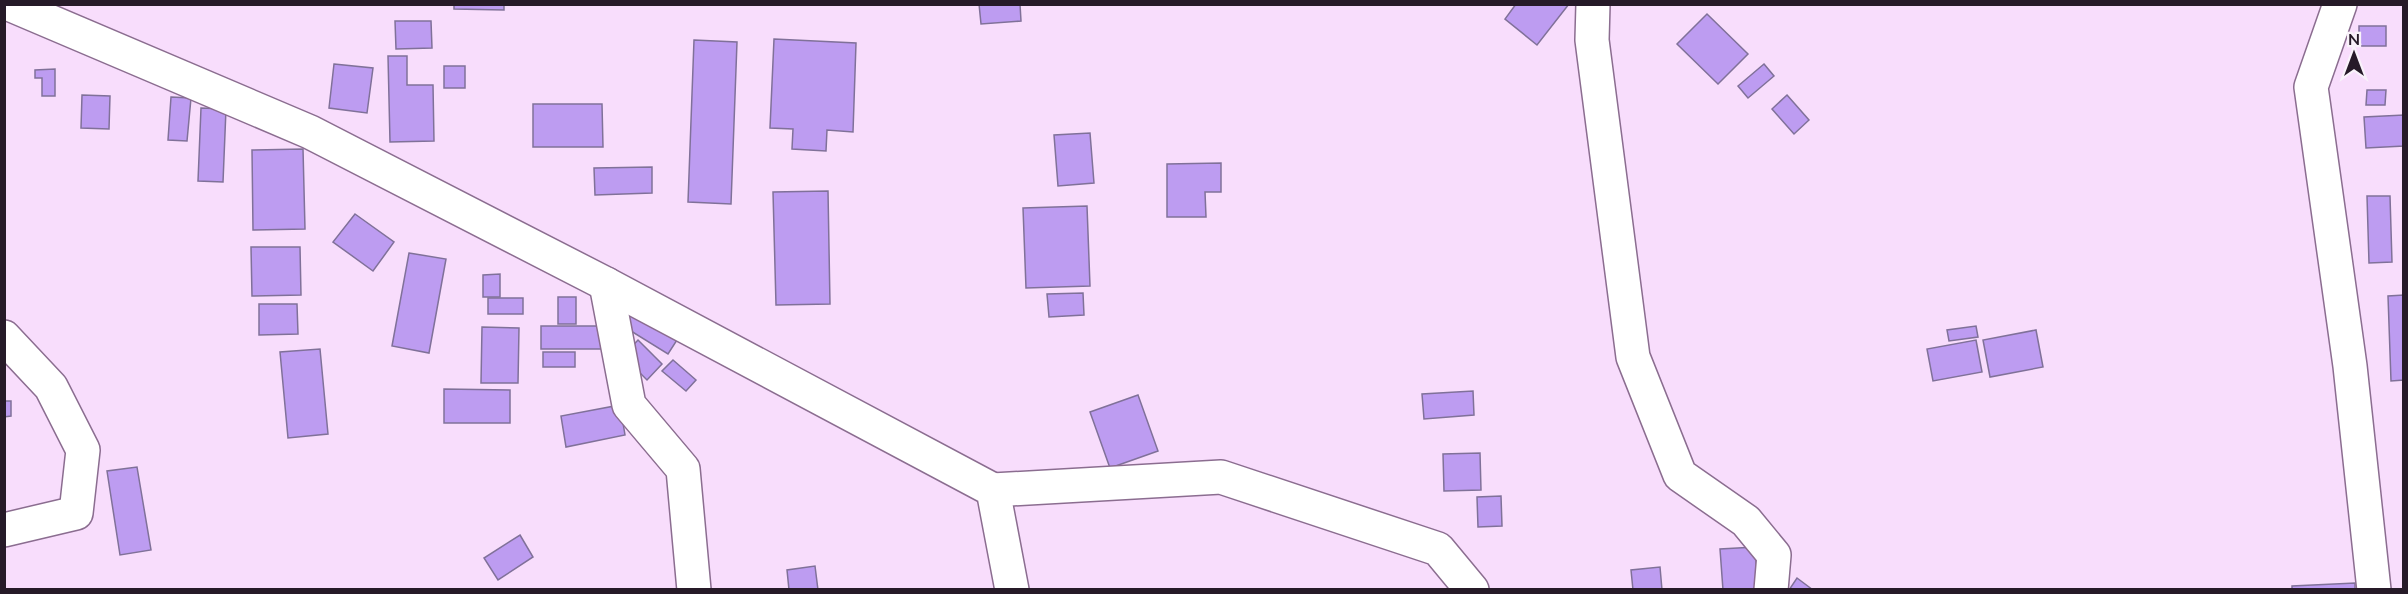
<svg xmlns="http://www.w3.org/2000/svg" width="2408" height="594" font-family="Mulish,sans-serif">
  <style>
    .building { fill: #bd9cf1; stroke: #807199; stroke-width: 1.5 }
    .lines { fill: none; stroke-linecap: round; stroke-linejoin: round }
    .minor-casing { stroke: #8b6d90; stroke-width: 36 }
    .minor { stroke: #fff; stroke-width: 33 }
  </style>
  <rect width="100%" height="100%" fill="#f8ddfc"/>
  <!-- building -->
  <g class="building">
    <path d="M454,4H504V10L454,9Z"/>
    <path d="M979,4H1020L1021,21L981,24Z"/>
    <path d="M1516,4H1569L1537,45L1505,19Z"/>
    <path d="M1707,14L1748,54L1718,84L1677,44Z"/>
    <path d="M395,21H431L432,48L396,49Z"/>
    <rect x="2359" y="26" width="27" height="20"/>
    <path d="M774,39L856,43L853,132L827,130L826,151L792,149L793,129L770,128Z"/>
    <path d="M694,40L737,42L731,204L688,202Z"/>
    <path d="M388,56H407V85H433L434,141L390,142Z"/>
    <path d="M334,64L373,68L367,113L329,108Z"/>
    <path d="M1764,64L1774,76L1748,98L1738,86Z"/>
    <rect x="444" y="66" width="21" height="22"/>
    <path d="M55,69V96H42V78H35V70Z"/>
    <path d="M2367,90H2386L2385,105H2366Z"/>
    <path d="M82,95L110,96L109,129L81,128Z"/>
    <path d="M1787,95L1809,120L1794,134L1772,109Z"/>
    <path d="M171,97L191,98L187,141L168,140Z"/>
    <path d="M533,104H602L603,147H533Z"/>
    <path d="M201,108L226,109L223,182L198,181Z"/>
    <path d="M2404,115V146L2366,148L2364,117Z"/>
    <path d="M1090,133L1094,183L1058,186L1054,135Z"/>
    <path d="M303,149L305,229L253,230L252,150Z"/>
    <path d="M1221,163V192H1205L1206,217H1167V164Z"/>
    <path d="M652,167V193L595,195L594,168Z"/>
    <path d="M828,191L830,304L776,305L773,192Z"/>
    <path d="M2367,196H2390L2392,262L2369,263Z"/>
    <path d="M1087,206L1090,286L1026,288L1023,208Z"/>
    <path d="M355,214L394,242L373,271L333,242Z"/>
    <path d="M251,247H300L301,295L252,296Z"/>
    <path d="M409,253L446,259L429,353L392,346Z"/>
    <path d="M500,274V297H483V275Z"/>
    <path d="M1083,293L1084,315L1049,317L1047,294Z"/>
    <path d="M2404,295V380L2391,381L2388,296Z"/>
    <rect x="558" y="297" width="18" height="27"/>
    <rect x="488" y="298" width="35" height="16"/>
    <path d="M259,304H297L298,334L259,335Z"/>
    <path d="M627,309L677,340L668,354L618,323Z"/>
    <rect x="541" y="326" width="60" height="23"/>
    <path d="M1976,326L1978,337L1949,341L1947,330Z"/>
    <path d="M482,327L519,328L518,383H481Z"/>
    <path d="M2036,330L2043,367L1990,377L1983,340Z"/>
    <path d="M638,340L662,364L647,380L623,356Z"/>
    <path d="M1976,340L1982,372L1933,381L1927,349Z"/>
    <path d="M320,349L328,434L288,438L280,352Z"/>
    <rect x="543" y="352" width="32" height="15"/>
    <path d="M673,360L696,380L686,391L662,371Z"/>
    <path d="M444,389L510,390V423H444Z"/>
    <path d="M1473,391L1474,415L1424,419L1422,394Z"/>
    <path d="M1138,395L1158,451L1110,468L1090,412Z"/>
    <path d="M4,401H11V416L4,417Z"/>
    <path d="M620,405L625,435L566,447L561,416Z"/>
    <path d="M1480,453L1481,490L1444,491L1443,454Z"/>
    <path d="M137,467L151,550L120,555L107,471Z"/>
    <path d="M1501,496L1502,526L1478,527L1477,497Z"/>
    <path d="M520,535L533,557L498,580L484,558Z"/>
    <path d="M1755,547L1758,590H1723L1720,549Z"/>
    <path d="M815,566L818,590H789L787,570Z"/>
    <path d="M1660,567L1662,590H1633L1631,570Z"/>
    <path d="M1797,578L1813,590H1789Z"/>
    <path d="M2355,583V590H2292V586Z"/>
  </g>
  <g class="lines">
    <!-- minor casing -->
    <g class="minor-casing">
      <g id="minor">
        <path d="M9,4L310,132L606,284L993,490L1012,590"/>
        <path d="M1593,4L1592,40L1633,357L1680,475L1746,521L1774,555L1771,590"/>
        <path d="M2340,4L2311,87L2350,366L2374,590"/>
        <path d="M606,284L629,405L683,469L694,590"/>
        <path d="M4,337L51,387L83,450L76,513L4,530"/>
        <path d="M993,490L1221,477L1438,549L1472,590"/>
      </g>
    </g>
    <!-- minor -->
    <use href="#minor" class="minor"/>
  </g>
  <!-- border -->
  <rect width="2408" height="594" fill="none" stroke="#261a28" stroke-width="12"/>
  <!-- north arrow -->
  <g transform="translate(2354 54)" stroke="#f9f2fa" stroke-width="4.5" paint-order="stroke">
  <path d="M0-4.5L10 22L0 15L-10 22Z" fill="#261a28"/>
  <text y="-9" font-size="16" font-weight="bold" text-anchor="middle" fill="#261a28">N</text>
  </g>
</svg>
